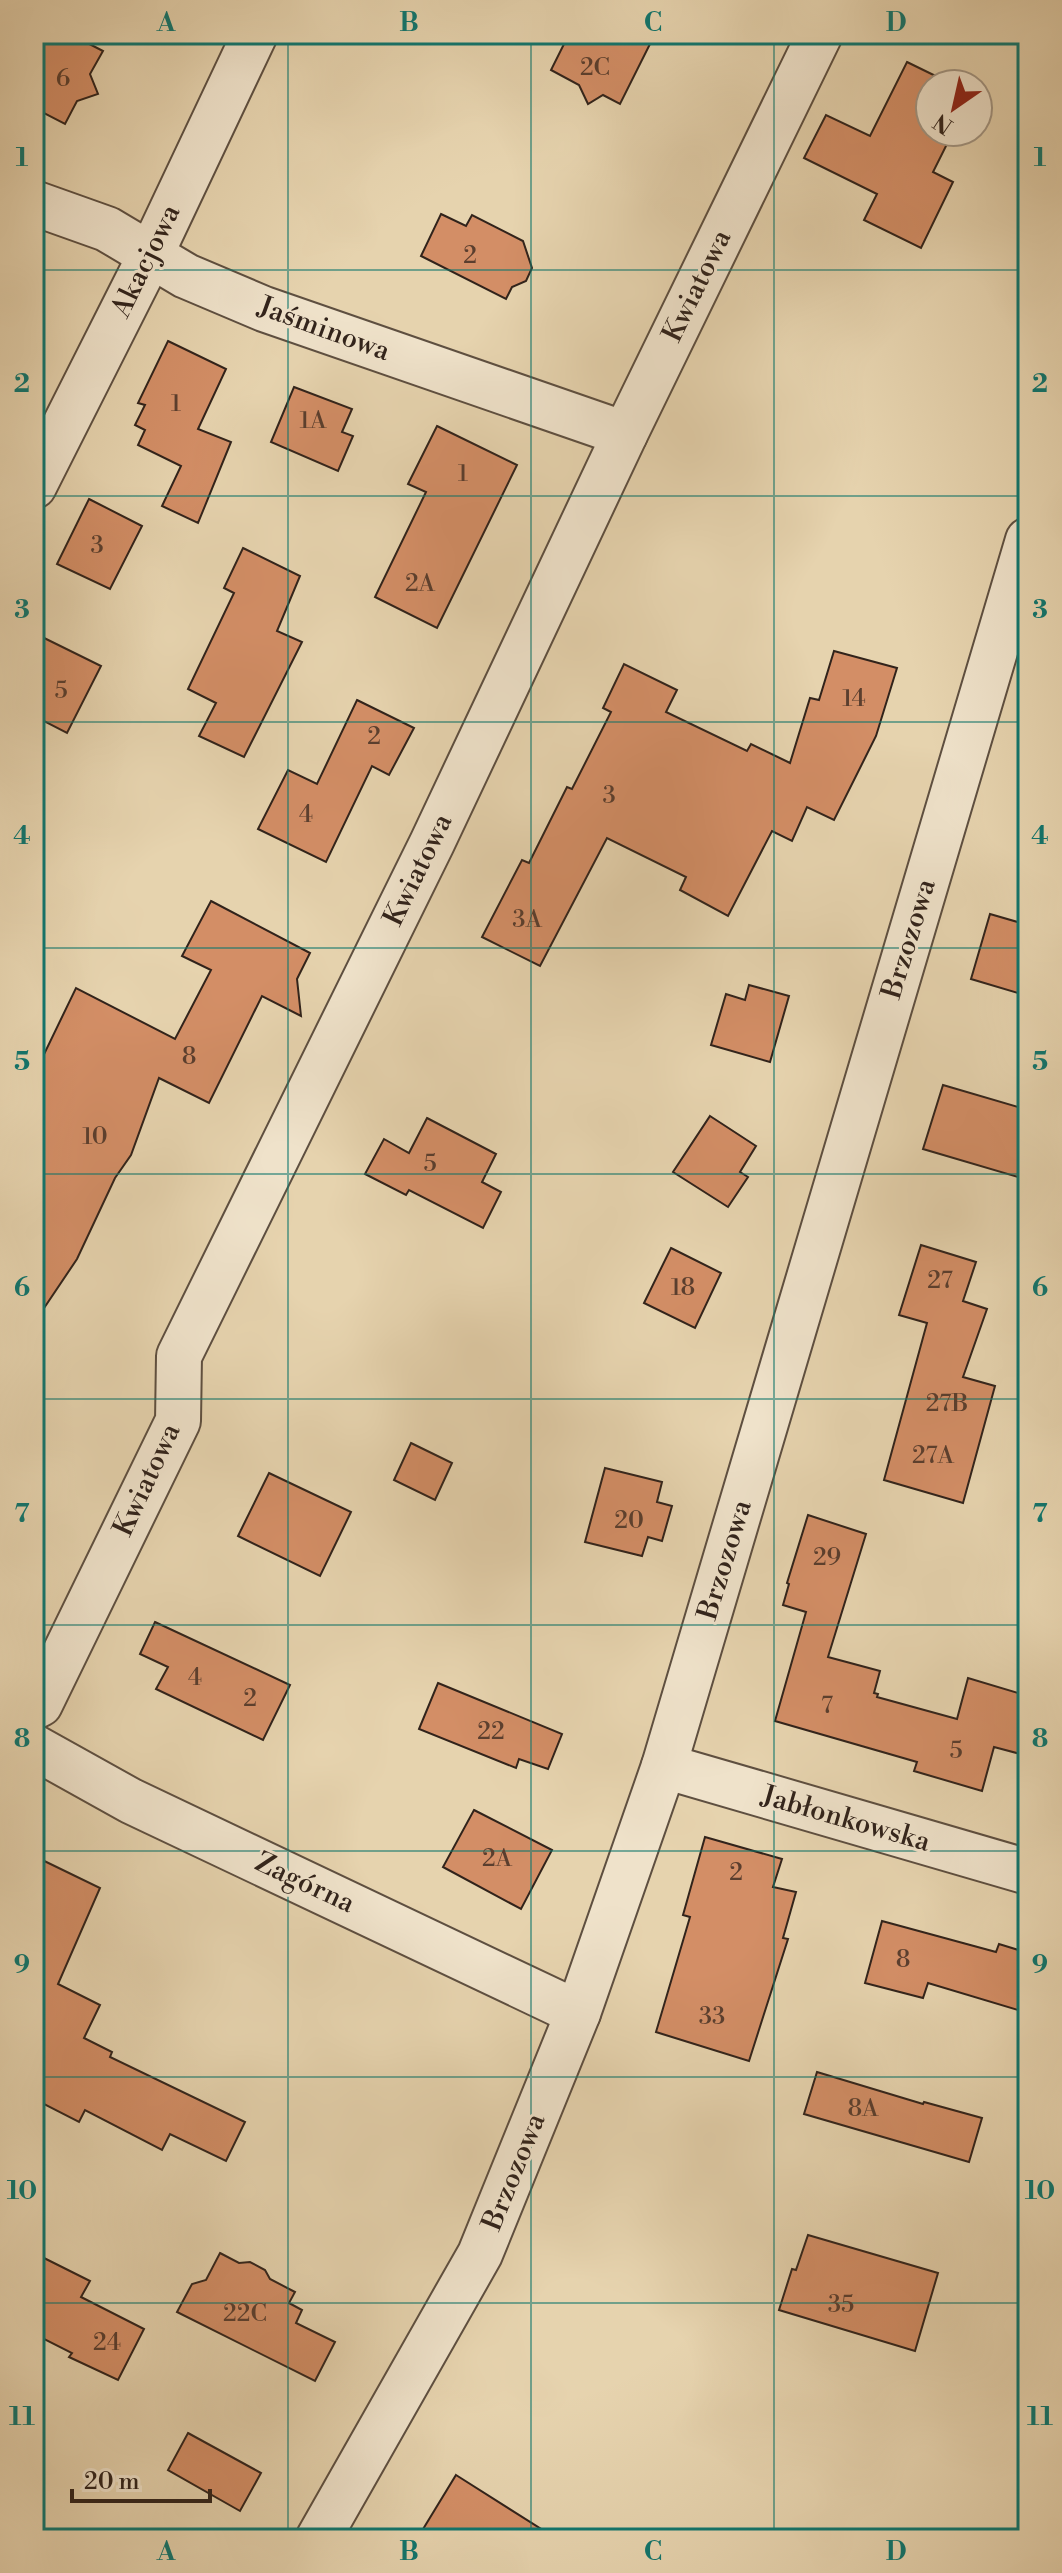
<svg xmlns="http://www.w3.org/2000/svg" width="1062" height="2573" font-family="'Libre Bodoni',serif">
  <style>
    .building { fill: #d38e66; stroke: #31231b; stroke-width: 2 }
    .lines { fill: none; stroke-linecap: round; stroke-linejoin: round }
    .street-casing { stroke: #5e4f40; stroke-width: 48 }
    .street { stroke: #efe2ca; stroke-width: 44 }
    .grid { fill: none; stroke: #0f766e; stroke-width: 2; stroke-opacity: 0.55 }
    .labels { text-anchor: middle; dominant-baseline: central; stroke-width: 6; stroke-linejoin: round; paint-order: stroke }
    .number-label { font-size: 24px; fill: #5a3e2e }
    .street-label { font-size: 28px; fill: #31231b; stroke: #efe2ca }
    .neatline { fill: none; stroke: #0f766e; stroke-width: 3 }
    .grid-label { font-size: 26px; text-anchor: middle; font-weight: bold; fill: #0f766e }
  </style>
  <rect width="100%" height="100%" fill="#e6d3ae"/>
  <filter id="stains"><feTurbulence type="fractalNoise" baseFrequency=".0025" numOctaves="4"/><feColorMatrix values="0 0 0 0 .2 0 0 0 0 .09 0 0 0 0 .02 0 0 0 .5 -.17"/></filter>
  <radialGradient id="worn" r=".72"><stop offset=".6" stop-color="#630" stop-opacity="0"/><stop offset="1" stop-color="#630" stop-opacity=".3"/></radialGradient>
  <!-- building -->
  <g class="building">
    <path d="M34,34H70L103,51L90,74L98,94L77,101L65,124L34,108Z"/>
    <path d="M569,34H655L620,104L603,95L588,104L579,85L551,70Z"/>
    <path d="M907,62L952,84H930V132H953L933,172L953,182L921,248L864,220L877,194L804,158L826,115L870,136Z"/>
    <path d="M441,214L466,226L472,215L523,241L532,268L526,281L512,287L506,299L421,256Z"/>
    <path d="M168,341L226,369L198,429L231,442L198,523L162,506L181,466L138,445L145,430L135,425L145,405L138,403Z"/>
    <path d="M294,387L352,409L342,432L353,436L338,471L271,442Z"/>
    <path d="M437,426L517,465L437,628L375,597L426,492L408,484Z"/>
    <path d="M89,499L142,526L110,589L57,564Z"/>
    <path d="M243,548L300,576L277,631L302,642L244,757L199,736L216,703L188,689L234,593L224,588Z"/>
    <path d="M34,633L101,666L67,733L34,716Z"/>
    <path d="M834,651L897,668L876,736L834,820L807,807L792,841L772,831L728,916L680,890L686,877L607,838L540,966L482,937L522,860L529,863L567,787L572,789L611,712L603,708L624,664L677,690L666,712L747,751L751,744L790,763L810,698L819,700Z"/>
    <path d="M357,700L414,728L389,775L372,766L326,862L258,829L288,770L317,784Z"/>
    <path d="M211,901L310,953L297,979L301,1016L262,996L209,1103L159,1078L131,1155L115,1178L77,1259L34,1323V1075L76,988L175,1039L211,970L182,956Z"/>
    <path d="M990,914L1028,925V996L971,979Z"/>
    <path d="M749,985L789,996L770,1062L711,1045L726,994L745,1000Z"/>
    <path d="M943,1085L1028,1110V1180L923,1149Z"/>
    <path d="M710,1116L756,1146L740,1172L748,1177L728,1207L673,1172Z"/>
    <path d="M427,1118L496,1154L482,1182L501,1192L483,1228L409,1190L406,1195L365,1174L384,1139L409,1153Z"/>
    <path d="M921,1245L976,1262L963,1301L987,1309L963,1377L995,1386L963,1503L884,1480L927,1323L899,1315Z"/>
    <path d="M671,1248L721,1273L695,1328L644,1303Z"/>
    <path d="M411,1443L452,1463L435,1500L394,1480Z"/>
    <path d="M605,1468L662,1482L657,1502L672,1506L662,1541L648,1537L642,1556L585,1542Z"/>
    <path d="M269,1473L351,1512L320,1576L238,1536Z"/>
    <path d="M808,1515L866,1534L828,1657L880,1671L874,1693L878,1694L877,1697L957,1719L968,1678L1028,1696V1756L994,1747L982,1791L914,1771L917,1762L775,1721L806,1612L783,1605L789,1584L787,1583Z"/>
    <path d="M155,1622L290,1685L263,1740L156,1689L168,1667L140,1654Z"/>
    <path d="M438,1683L562,1734L548,1769L519,1759L516,1768L419,1729Z"/>
    <path d="M474,1810L552,1850L521,1909L443,1867Z"/>
    <path d="M705,1837L782,1859L773,1887L796,1892L783,1938L788,1939L749,2061L656,2032L690,1917L683,1915Z"/>
    <path d="M34,1856L100,1888L58,1984L100,2005L84,2038L112,2052L110,2057L245,2122L226,2161L170,2134L162,2150L85,2110L79,2122L34,2099Z"/>
    <path d="M882,1921L996,1952L999,1944L1028,1953V2013L928,1983L923,1998L865,1983Z"/>
    <path d="M817,2072L923,2104L924,2102L982,2118L969,2162L804,2114Z"/>
    <path d="M808,2235L938,2273L915,2351L779,2310L792,2269L796,2270Z"/>
    <path d="M34,2253L90,2281L81,2297L144,2329L118,2380L69,2357L72,2353L34,2334Z"/>
    <path d="M220,2253L239,2263L250,2262L265,2270L270,2279L295,2292L289,2303L302,2310L296,2323L335,2342L315,2381L177,2312L192,2284L206,2280Z"/>
    <path d="M188,2433L261,2473L240,2511L168,2470Z"/>
    <path d="M456,2475L557,2539H417Z"/>
  </g>
  <g class="lines">
    <!-- street casing -->
    <g class="street-casing">
      <g id="street">
        <path d="M34,203L107,229L186,276L264,309L625,434"/>
        <path d="M34,486L151,254L255,34"/>
        <path d="M34,1707L40,1704L178,1421L179,1356L432,843L625,434L820,34"/>
        <path d="M34,1747L131,1801L578,2013"/>
        <path d="M664,1766L1028,1872"/>
        <path d="M318,2539L480,2254L578,2013L664,1766L1028,540"/>
      </g>
    </g>
    <!-- street -->
    <use href="#street" class="street"/>
  </g>
  <!-- grid -->
  <path class="grid" d="M288,34V2539M531,34V2539M774,34V2539M34,270H1028M34,496H1028M34,722H1028M34,948H1028M34,1174H1028M34,1399H1028M34,1625H1028M34,1851H1028M34,2077H1028M34,2303H1028"/>
  <g class="labels">
    <!-- number labels -->
    <g class="number-label">
      <text x="595" y="68">2C</text>
      <text x="63" y="79">6</text>
      <text x="470" y="256">2</text>
      <text x="176" y="404">1</text>
      <text x="313" y="421">1A</text>
      <text x="463" y="474">1</text>
      <text x="97" y="546">3</text>
      <text x="420" y="584">2A</text>
      <text x="61" y="691">5</text>
      <text x="854" y="699">14</text>
      <text x="374" y="737">2</text>
      <text x="609" y="796">3</text>
      <text x="306" y="815">4</text>
      <text x="527" y="920">3A</text>
      <text x="189" y="1057">8</text>
      <text x="95" y="1137">10</text>
      <text x="430" y="1164">5</text>
      <text x="940" y="1281">27</text>
      <text x="683" y="1288">18</text>
      <text x="947" y="1404">27B</text>
      <text x="933" y="1456">27A</text>
      <text x="629" y="1521">20</text>
      <text x="827" y="1558">29</text>
      <text x="195" y="1678">4</text>
      <text x="250" y="1699">2</text>
      <text x="827" y="1706">7</text>
      <text x="491" y="1732">22</text>
      <text x="956" y="1751">5</text>
      <text x="497" y="1859">2A</text>
      <text x="736" y="1873">2</text>
      <text x="903" y="1960">8</text>
      <text x="712" y="2017">33</text>
      <text x="863" y="2109">8A</text>
      <text x="841" y="2305">35</text>
      <text x="245" y="2314">22C</text>
      <text x="107" y="2343">24</text>
    </g>
    <!-- street labels -->
    <g class="street-label">
      <text transform="translate(146 261) rotate(-64)">Akacjowa</text>
      <text transform="translate(697 286) rotate(-64)">Kwiatowa</text>
      <text transform="translate(324 329) rotate(20)">Jaśminowa</text>
      <text transform="translate(418 870) rotate(-64)">Kwiatowa</text>
      <text transform="translate(909 939) rotate(-73)">Brzozowa</text>
      <text transform="translate(147 1480) rotate(-65)">Kwiatowa</text>
      <text transform="translate(725 1560) rotate(-73)">Brzozowa</text>
      <text transform="translate(846 1819) rotate(16)">Jabłonkowska</text>
      <text transform="translate(305 1883) rotate(25)">Zagórna</text>
      <text transform="translate(514 2172) rotate(-68)">Brzozowa</text>
    </g>
  </g>
  <!-- margin -->
  <rect width="1062" height="2573" fill="none" stroke="#e6d3ae" stroke-width="88"/>
  <!-- north arrow -->
  <g transform="translate(954 108) rotate(214)"><circle r="38" fill="#efe2ca" stroke="#a39684" stroke-width="2"/>
  <path d="M0-6L14 30L0 20L-14 30Z" fill="#8f2418"/>
  <text y="-12" font-size="22" font-weight="bold" text-anchor="middle" fill="#31231b">N</text>
  </g>
  <!-- scale -->
  <path d="M72 2489v12h138v-12" fill="none" stroke="#31231b" stroke-width="4"/>
  <text x="84" y="2489" font-size="24" fill="#31231b" stroke="#efe2ca" stroke-width="6" paint-order="stroke">20 m</text>
  <rect x="44" y="44" width="974" height="2485" class="neatline"/>
  <g class="grid-label">
    <text x="166" y="31">A</text>
    <text x="409" y="31">B</text>
    <text x="653" y="31">C</text>
    <text x="896" y="31">D</text>
    <text x="22" y="166">1</text>
    <text x="1040" y="166">1</text>
    <text x="22" y="392">2</text>
    <text x="1040" y="392">2</text>
    <text x="22" y="618">3</text>
    <text x="1040" y="618">3</text>
    <text x="22" y="844">4</text>
    <text x="1040" y="844">4</text>
    <text x="22" y="1070">5</text>
    <text x="1040" y="1070">5</text>
    <text x="22" y="1296">6</text>
    <text x="1040" y="1296">6</text>
    <text x="22" y="1522">7</text>
    <text x="1040" y="1522">7</text>
    <text x="22" y="1747">8</text>
    <text x="1040" y="1747">8</text>
    <text x="22" y="1973">9</text>
    <text x="1040" y="1973">9</text>
    <text x="22" y="2199">10</text>
    <text x="1040" y="2199">10</text>
    <text x="22" y="2425">11</text>
    <text x="1040" y="2425">11</text>
    <text x="166" y="2560">A</text>
    <text x="409" y="2560">B</text>
    <text x="653" y="2560">C</text>
    <text x="896" y="2560">D</text>
  </g>
  <rect width="100%" height="100%" filter="url(#stains)"/>
  <rect width="100%" height="100%" fill="url(#worn)"/>
</svg>
